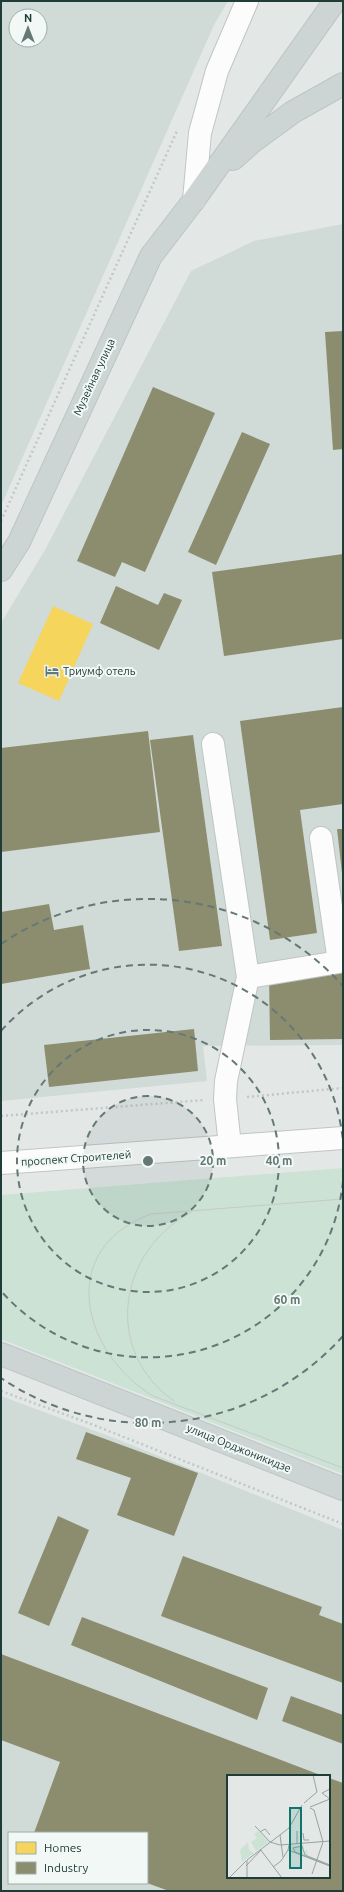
<svg xmlns="http://www.w3.org/2000/svg" width="344" height="1892" font-family="Ubuntu,sans-serif">
  <style>
    .built { fill: #d0dad7; fill-rule: evenodd }
    .green { fill: #cbe2d5 }
    .homes { fill: #f6d55c }
    .industry { fill: #8c8c6e }
    .lines { fill: none; stroke-linecap: round; stroke-linejoin: round }
    .minor-casing { stroke: #c0c5c4; stroke-width: 24 }
    .major-casing { stroke: #bbc5c3; stroke-width: 24 }
    .path { stroke: #c0c8c7; stroke-width: 2.5; stroke-dasharray: 2 3; stroke-linecap: butt }
    .minor { stroke: #fbfcfb; stroke-width: 22 }
    .major { stroke: #cdd5d4; stroke-width: 22 }
    .tram { stroke: #c6cac9; stroke-width: 1 }
    .ring { fill: none; stroke: #647875; stroke-width: 2; stroke-dasharray: 7 5 }
    .labels { text-anchor: middle; dominant-baseline: central; stroke-width: 4; stroke-linejoin: round; paint-order: stroke }
    .street-label { font-size: 11px; fill: #203c38; stroke: #f1f8f5 }
    .poi-label { font-size: 11px; fill: #203c38; stroke: #f1f8f5; text-anchor: start }
    .inset-road { fill: none; stroke: #95a3a1; stroke-width: 1 }
    .view { fill: #0f766e; fill-opacity: 0.15; stroke: #0f766e; stroke-width: 2 }
    .inset-edge { fill: none; stroke: #203c38; stroke-width: 2 }
    .centre { fill: #647875; stroke: #f1f8f5; stroke-width: 2 }
    .ring-label { font-size: 12px; text-anchor: middle; font-weight: bold; fill: #647875; stroke: #f1f8f5; stroke-width: 4; stroke-linejoin: round; paint-order: stroke }
  </style>
  <rect width="100%" height="100%" fill="#e3e8e7"/>
  <!-- built -->
  <g class="built">
    <path d="M1,1H228L214,25L1,506ZM16,16H40V40H16Z"/>
    <path d="M343,224V1045L203,1046L207,1081L1,1101V623L45,550L191,271L254,241Z"/>
    <path d="M1,1396L114,1438L343,1530V1891H1ZM228,1776H329V1877H228ZM9,1833H147V1883H9Z"/>
  </g>
  <!-- green -->
  <path class="green" d="M343,1168V1474L1,1339V1195Z"/>
  <!-- homes -->
  <path class="homes" d="M53,606L93,624L59,701L18,683Z"/>
  <!-- industry -->
  <g class="industry">
    <path d="M343,331V449L333,450L325,332Z"/>
    <path d="M153,387L215,413L145,572L122,562L115,577L77,561Z"/>
    <path d="M242,432L270,444L216,565L188,552Z"/>
    <path d="M343,554V639L224,656L212,572Z"/>
    <path d="M116,586L158,605L164,593L182,600L159,650L100,623Z"/>
    <path d="M343,707V804L300,810L317,933L270,940L240,721Z"/>
    <path d="M148,731L160,832L1,852V748Z"/>
    <path d="M193,735L222,946L179,951L150,740Z"/>
    <path d="M337,829H343V873H342Z"/>
    <path d="M49,904L54,930L83,925L90,969L1,984V912Z"/>
    <path d="M343,973V1039L270,1040L269,974Z"/>
    <path d="M194,1029L198,1071L49,1087L44,1045Z"/>
    <path d="M86,1432L198,1473L174,1536L117,1515L131,1478L76,1459Z"/>
    <path d="M58,1516L89,1530L49,1626L18,1613Z"/>
    <path d="M183,1556L322,1607L319,1615L343,1624V1683L161,1616Z"/>
    <path d="M82,1617L268,1688L257,1720L71,1645Z"/>
    <path d="M1,1654L323,1776H228V1877H329V1778L343,1783V1891H169L147,1883V1833H34L60,1762L1,1740Z"/>
    <path d="M291,1696L343,1715V1744L282,1721Z"/>
  </g>
  <g class="lines">
    <!-- minor casing -->
    <g class="minor-casing">
      <g id="minor">
        <path d="M194,200L200,133L217,71L247,1"/>
        <path d="M213,744L248,977L226,1081L225,1099L230,1146"/>
        <path d="M248,977L339,962L321,838"/>
        <path d="M1,1163L343,1138"/>
      </g>
    </g>
    <!-- major casing -->
    <g class="major-casing">
      <g id="major">
        <path d="M233,159L252,142L293,112L343,84"/>
        <path d="M1,570L19,542L151,256L194,200L335,1"/>
        <path d="M1,1354L343,1489"/>
      </g>
    </g>
    <!-- path -->
    <g class="path">
      <path d="M1,521L177,131"/>
      <path d="M247,1097L343,1088"/>
      <path d="M1,1116L204,1100"/>
      <path d="M1,1391L91,1424L343,1524"/>
    </g>
    <!-- minor -->
    <use href="#minor" class="minor"/>
    <!-- major -->
    <use href="#major" class="major"/>
    <!-- tram -->
    <g class="tram">
      <path d="M343,1199L151,1214C56,1249 81,1352 153,1396L343,1468"/>
      <path d="M174,1401C102,1351 118,1250 192,1212"/>
    </g>
  </g>
  <!-- distance rings -->
  <circle cx="148" cy="1161" r="65" fill="#647875" fill-opacity=".12"/>
  <g class="ring">
    <circle cx="148" cy="1161" r="65"/>
    <circle cx="148" cy="1161" r="131"/>
    <path d="M343 1181A196 196 0 0 1 1 1291M1 1031A196 196 0 0 1 343 1141"/>
    <path d="M343 1336A262 262 0 0 1 1 1378M1 944A262 262 0 0 1 343 986"/>
  </g>
  <!-- icons -->
  <defs>
    <g id="hotel-bare" transform="scale(1.08)"><path d="M-6-4.5h1.5V1H6V5H4.5V3h-9V5H-6ZM-4 0a1.8 1.8 0 1 1 3.6 0ZM.5 0V-2.5h3Q6-2.5 6 0Z" fill="#647875" stroke="#f1f8f5" stroke-width="2.5" paint-order="stroke"/></g>
  </defs>
  <g fill-rule="evenodd">
    <use href="#hotel-bare" x="52" y="671"/>
  </g>
  <g class="labels">
    <!-- street labels -->
    <g class="street-label">
      <text transform="translate(94 377) rotate(-65)">Музейная улица</text>
      <text transform="translate(76 1158) rotate(-4)">проспект Строителей</text>
      <text transform="translate(239 1448) rotate(22)">улица Орджоникидзе</text>
    </g>
    <!-- poi labels -->
    <g class="poi-label">
      <text x="63" y="671">Триумф отель</text>
    </g>
  </g>
  <!-- overview -->
  <g transform="translate(227 1775)">
    <rect width="103" height="103" fill="#e3e8e7"/>
    <path d="M31,56L42,67L29,76L24,67L30,63L27,59ZM21,67L22,75L27,78L15,87L13,75ZM77,70V77L80,74L81,79L78,81L61,75L62,71Z" fill="#cbe2d5"/>
    <path class="inset-road" d="M103,24L95,18L103,14M77,28L90,17L86,0M83,32L103,24M83,33L87,35L96,67M28,51L43,67L53,70L103,66M70,56V69M33,57L38,54L43,60M76,58L77,65H82M53,60L56,82M62,70L61,75L103,91M33,74L55,103M103,90L78,80L75,71L66,73L68,77L103,91M19,91L34,75M46,92L54,86L61,75M85,99L96,67M2,103L19,86M20,103V85L62,53L75,30"/>
    <path class="view" d="M63,33H74V93H63Z"/>
    <rect width="103" height="103" class="inset-edge"/>
  </g>
  <circle cx="148" cy="1161" r="6" class="centre"/>
  <g class="ring-label">
    <text x="213" y="1165">20 m</text>
    <text x="279" y="1165">40 m</text>
    <text x="287" y="1304">60 m</text>
    <text x="148" y="1427">80 m</text>
  </g>
  <!-- border -->
  <rect width="344" height="1892" fill="none" stroke="#203c38" stroke-width="4"/>
  <!-- legend -->
  <rect x="8" y="1832" width="140" height="52" fill="#f1f8f5" stroke="#9dada9"/>
  <rect x="16" y="1842" width="20" height="12" fill="#f6d55c" stroke="#9dada9"/>
  <text x="44" y="1852" font-size="12" fill="#203c38">Homes</text>
  <rect x="16" y="1862" width="20" height="12" fill="#8c8c6e" stroke="#9dada9"/>
  <text x="44" y="1872" font-size="12" fill="#203c38">Industry</text>
  <!-- north arrow -->
  <g transform="translate(28 28)"><circle r="19" fill="#f1f8f5" stroke="#9dada9"/>
  <path d="M0-3L7 15L0 10L-7 15Z" fill="#647875"/>
  <text y="-6" font-size="11" font-weight="bold" text-anchor="middle" fill="#203c38">N</text>
  </g>
</svg>
